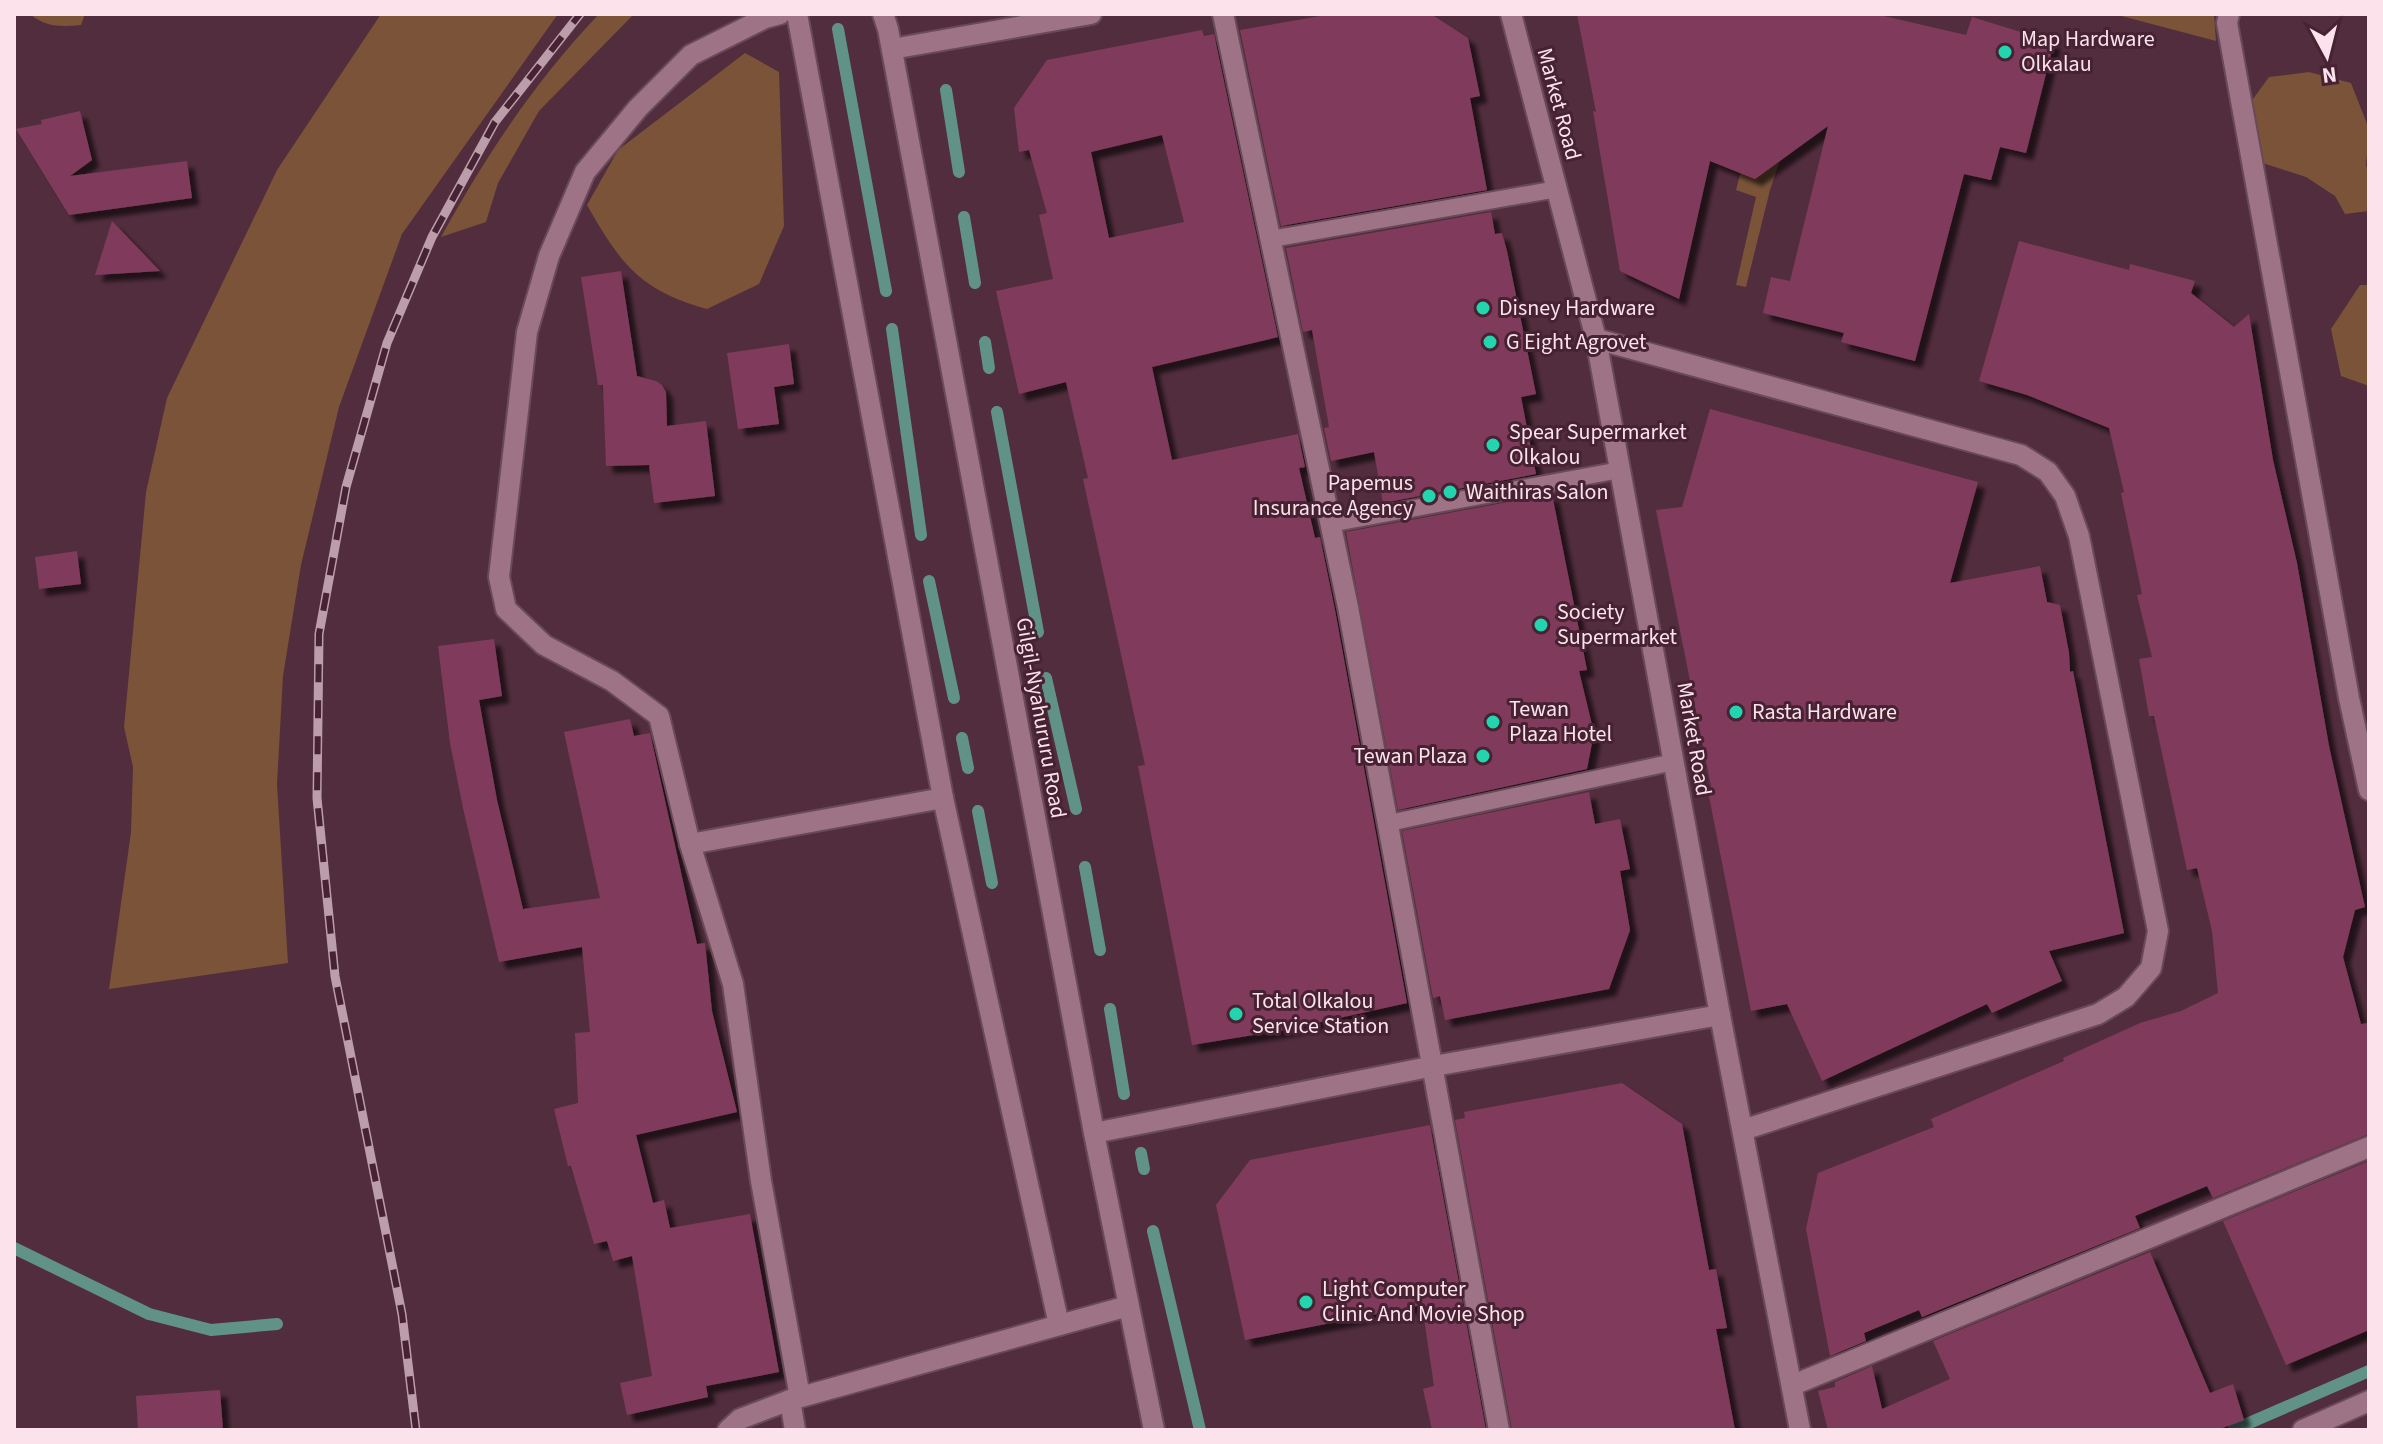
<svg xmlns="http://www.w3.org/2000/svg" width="2383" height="1444" font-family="'Source Sans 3',sans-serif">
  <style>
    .green { fill: #7a5339 }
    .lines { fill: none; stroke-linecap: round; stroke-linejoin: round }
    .stream { stroke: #619287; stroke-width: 12 }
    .building { fill: #803b5b; fill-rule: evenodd; filter: url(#shadow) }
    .service-casing { stroke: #694a58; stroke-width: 20 }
    .minor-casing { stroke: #694a58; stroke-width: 24 }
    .secondary-casing { stroke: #694a58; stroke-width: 24 }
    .service { stroke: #9e7385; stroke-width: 16 }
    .minor { stroke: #9e7385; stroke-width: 20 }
    .secondary { stroke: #9e7385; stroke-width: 20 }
    .rail-casing { stroke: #bc9eaa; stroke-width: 9 }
    .rail { stroke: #462232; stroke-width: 6; stroke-dasharray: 18; stroke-linecap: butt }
    .poi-dot { fill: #23d5af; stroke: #462232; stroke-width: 3 }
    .labels { text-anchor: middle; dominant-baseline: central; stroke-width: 6; stroke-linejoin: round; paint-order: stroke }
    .poi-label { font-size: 22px; fill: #fbe2eb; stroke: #462232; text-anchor: start }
    .street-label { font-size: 22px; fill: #fbe2eb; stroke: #462232 }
  </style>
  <defs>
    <filter id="shadow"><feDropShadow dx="7" dy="7" stdDeviation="2" flood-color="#0009"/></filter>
  </defs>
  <rect width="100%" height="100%" fill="#522d3d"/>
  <!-- green -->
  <g class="green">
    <path d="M30,14H85L81,25C61,27 45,27 30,14Z"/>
    <path d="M381,14H558L402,234L339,407L301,565L283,676L277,784L288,963L109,989L131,832L133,767L124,727L146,492L167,398L277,170Z"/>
    <path d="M599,14H634L539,111L498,183L486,222L441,237C485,157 535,81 599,14Z"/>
    <path d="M2114,14H2214L2216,41Z"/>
    <path d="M745,53L779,72L784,226L759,284L707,309C640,291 620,263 587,205L618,150Z"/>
    <path d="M2309,72L2351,83L2369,129L2366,166L2369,169V211L2345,214L2335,196L2306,177L2244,157L2234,125L2269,77Z"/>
    <path d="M1747,148L1780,160L1770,190L1746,287L1736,285L1756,197L1736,190Z"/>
    <path d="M2360,285H2369V386L2341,376L2331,329Z"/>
  </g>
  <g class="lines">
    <!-- stream -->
    <g class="stream">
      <path d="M838,29L886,291"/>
      <path d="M946,90L959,172"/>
      <path d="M964,217L975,283"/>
      <path d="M892,329L921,535"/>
      <path d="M985,342L989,368"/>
      <path d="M997,412L1038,632"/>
      <path d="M929,581L954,698"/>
      <path d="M1046,678L1076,809"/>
      <path d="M962,738L968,768"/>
      <path d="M978,811L992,883"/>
      <path d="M1085,867L1100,950"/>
      <path d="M1110,1009L1124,1094"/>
      <path d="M1141,1153L1144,1169"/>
      <path d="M1153,1231L1200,1430"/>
      <path d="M14,1248L149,1314L211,1330L277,1324"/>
      <path d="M2233,1430L2369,1371"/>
    </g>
  </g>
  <!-- building -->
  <g class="building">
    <path d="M1332,14H1431L1468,38L1480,96L1470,98L1487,190L1281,226L1240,30Z"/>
    <path d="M1577,14H1875L1966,35L1972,17L2054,42L2026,153L2000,147L1991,180L1964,174L1915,361L1841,342L1844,333L1763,313L1771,277L1790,281L1828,126L1755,179L1710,161L1679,299L1620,271L1593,111L1596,112Z"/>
    <path d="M1202,30L1204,36L1214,34L1278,337L1152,367L1172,460L1298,434L1305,467L1299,468L1315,538L1320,537L1335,610L1407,1003L1285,1030L1192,1045L1138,766L1145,765L1083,479L1088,478L1066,382L1019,394L996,291L1053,279L1039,215L1047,213L1029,150L1019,152L1014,108L1047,60ZM1162,135L1184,222L1109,238L1091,152Z"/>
    <path d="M80,111L92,160L70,176L187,161L192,198L69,215L16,129L42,124L41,120Z"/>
    <path d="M1491,212L1495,234L1502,233L1507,251L1536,394L1521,397L1536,474L1383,503L1374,452L1331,461L1324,428L1329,427L1312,330L1303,332L1286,248Z"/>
    <path d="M112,221L160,271L95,275Z"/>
    <path d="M2019,241L2129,270L2130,264L2195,281L2191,293L2234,327L2249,314L2273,460L2297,563L2329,746L2365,907L2355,910L2343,957L2361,1024L2369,1023V1134L2213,1198L2207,1186L2135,1216L2140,1228L1922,1317L1919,1310L1864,1333L1866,1341L1830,1356L1806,1229L1818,1173L1934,1127L1931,1119L2064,1061L2063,1058L2140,1023L2181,1011L2218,993L2212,931L2197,868L2187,870L2154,716H2149L2139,659L2152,657L2137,595L2142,594L2121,493L2124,492L2109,428L2027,395L1979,381Z"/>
    <path d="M621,271L637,376L656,381L662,385L666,392L667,426L706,421L715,496L654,503L649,465L606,466L603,385H598L581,277Z"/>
    <path d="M789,344L794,384L774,387L779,424L738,429L727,353Z"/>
    <path d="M1710,409L1978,482L1950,583L2040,566L2047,602L2060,605L2069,653L2070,672L2073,671L2124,933L2049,951L2062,981L1992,1013L1987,1004L1822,1081L1787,1004L1751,1011L1708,791H1712L1656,510L1682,507Z"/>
    <path d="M1552,494L1587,670L1579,671L1594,733L1587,769L1398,810L1346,532Z"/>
    <path d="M77,551L81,584L39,589L35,557Z"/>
    <path d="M494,639L502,696L479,700L497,800L523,909L600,898L564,732L630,719L634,736L650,733L697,944L705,943L712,1011L737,1112L636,1135L653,1203L664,1200L670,1228L750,1214L779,1372L706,1386L708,1397L627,1415L620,1383L652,1376L632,1256L613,1261L607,1241L594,1244L571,1166H568L554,1109L578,1103L575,1033L590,1032L582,947L499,962L463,808L450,743L438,646Z"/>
    <path d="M1589,792L1595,824L1620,819L1630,869L1620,871L1630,930L1609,989L1445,1020L1440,996L1433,998L1402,831Z"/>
    <path d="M1622,1083L1682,1124L1709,1270L1716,1269L1727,1328L1716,1329L1735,1430H1512L1455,1120L1465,1118L1464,1112Z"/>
    <path d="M1430,1125L1486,1430H1432L1423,1389L1434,1386L1422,1305L1245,1340L1216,1205L1250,1160Z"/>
    <path d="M2369,1161V1330L2286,1365L2223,1221Z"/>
    <path d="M2150,1252L2210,1393L2233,1384L2244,1420L2217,1430H1828L1818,1391L1835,1387V1382L1872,1366L1882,1409L1950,1379L1933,1341Z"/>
    <path d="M220,1390L223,1430H138L136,1396Z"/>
  </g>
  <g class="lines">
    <!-- service casing -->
    <g class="service-casing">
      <g id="service">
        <path d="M1271,239L1557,189"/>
        <path d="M1330,524L1620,470"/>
        <path d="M1389,823L1674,762"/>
      </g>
    </g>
    <!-- minor casing -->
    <g class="minor-casing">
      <g id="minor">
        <path d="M780,14L765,18L691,55L638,108L585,172L549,256L527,332L499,577L506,609L544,645L612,681L659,716L690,844L733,984L761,1181L800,1397"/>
        <path d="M797,14L943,798L1059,1325"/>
        <path d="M1223,14L1348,607L1499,1430"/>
        <path d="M1511,14L1596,339L1720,1015L1800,1430"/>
        <path d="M2229,14L2227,23L2349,698L2369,790"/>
        <path d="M892,49L1091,14"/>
        <path d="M1596,339L2021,455L2048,472L2065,496L2079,536L2158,931L2151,968L2126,997L2098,1014L1743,1130"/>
        <path d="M690,844L943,798"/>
        <path d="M1094,1133L1434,1066L1720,1015"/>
        <path d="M1793,1385L2369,1147"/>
        <path d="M790,1400L795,1430"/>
        <path d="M728,1430L740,1419L790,1400L1128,1306"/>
        <path d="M2303,1430L2369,1401"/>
      </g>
    </g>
    <!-- secondary casing -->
    <g class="secondary-casing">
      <path id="secondary" d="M883,14L888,29L1094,1133L1154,1430"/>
    </g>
    <!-- service -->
    <use href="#service" class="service"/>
    <!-- minor -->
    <use href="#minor" class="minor"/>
    <!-- secondary -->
    <use href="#secondary" class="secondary"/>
    <!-- rail casing -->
    <g class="rail-casing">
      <path id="rail" d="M416,1430L402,1314L335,976L317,798L319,634L346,487L387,343L432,237L495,122L580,14"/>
    </g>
    <!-- rail -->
    <use href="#rail" class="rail"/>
  </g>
  <!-- markers -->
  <g class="poi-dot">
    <circle cx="2005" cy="52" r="8"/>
    <circle cx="1483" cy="308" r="8"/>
    <circle cx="1490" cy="342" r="8"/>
    <circle cx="1493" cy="445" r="8"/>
    <circle cx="1450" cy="492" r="8"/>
    <circle cx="1429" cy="496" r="8"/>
    <circle cx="1541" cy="625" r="8"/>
    <circle cx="1736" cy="712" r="8"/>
    <circle cx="1493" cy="722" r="8"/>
    <circle cx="1483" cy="756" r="8"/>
    <circle cx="1236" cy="1014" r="8"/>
    <circle cx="1306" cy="1302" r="8"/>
  </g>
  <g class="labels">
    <!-- poi labels -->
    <g class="poi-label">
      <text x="2021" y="39">Map Hardware<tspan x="2021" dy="25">Olkalau</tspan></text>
      <text x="1499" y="308">Disney Hardware</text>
      <text x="1506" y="342">G Eight Agrovet</text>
      <text x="1509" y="432">Spear Supermarket<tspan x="1509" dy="25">Olkalou</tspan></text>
      <text x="1413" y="483" text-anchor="end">Papemus<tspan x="1413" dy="25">Insurance Agency</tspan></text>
      <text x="1466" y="492">Waithiras Salon</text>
      <text x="1557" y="612">Society<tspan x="1557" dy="25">Supermarket</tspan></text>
      <text x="1509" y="709">Tewan<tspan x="1509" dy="25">Plaza Hotel</tspan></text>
      <text x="1752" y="712">Rasta Hardware</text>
      <text x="1467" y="756" text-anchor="end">Tewan Plaza</text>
      <text x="1252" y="1001">Total Olkalou<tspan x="1252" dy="25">Service Station</tspan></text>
      <text x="1322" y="1289">Light Computer<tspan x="1322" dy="25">Clinic And Movie Shop</tspan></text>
    </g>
    <!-- street labels -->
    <g class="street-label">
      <text transform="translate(1559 104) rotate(75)">Market Road</text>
      <text transform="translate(1041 718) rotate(80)">Gilgil-Nyahururu Road</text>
      <text transform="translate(1694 739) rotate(80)">Market Road</text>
    </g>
  </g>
  <!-- border -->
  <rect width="2383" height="1444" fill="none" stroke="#fbe2eb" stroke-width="32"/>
  <!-- north arrow -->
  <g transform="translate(2327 56) rotate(173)" stroke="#462232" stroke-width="6" paint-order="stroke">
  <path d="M0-6L14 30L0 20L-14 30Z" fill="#fbe2eb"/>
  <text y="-12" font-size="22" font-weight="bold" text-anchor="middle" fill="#fbe2eb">N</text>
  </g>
</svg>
